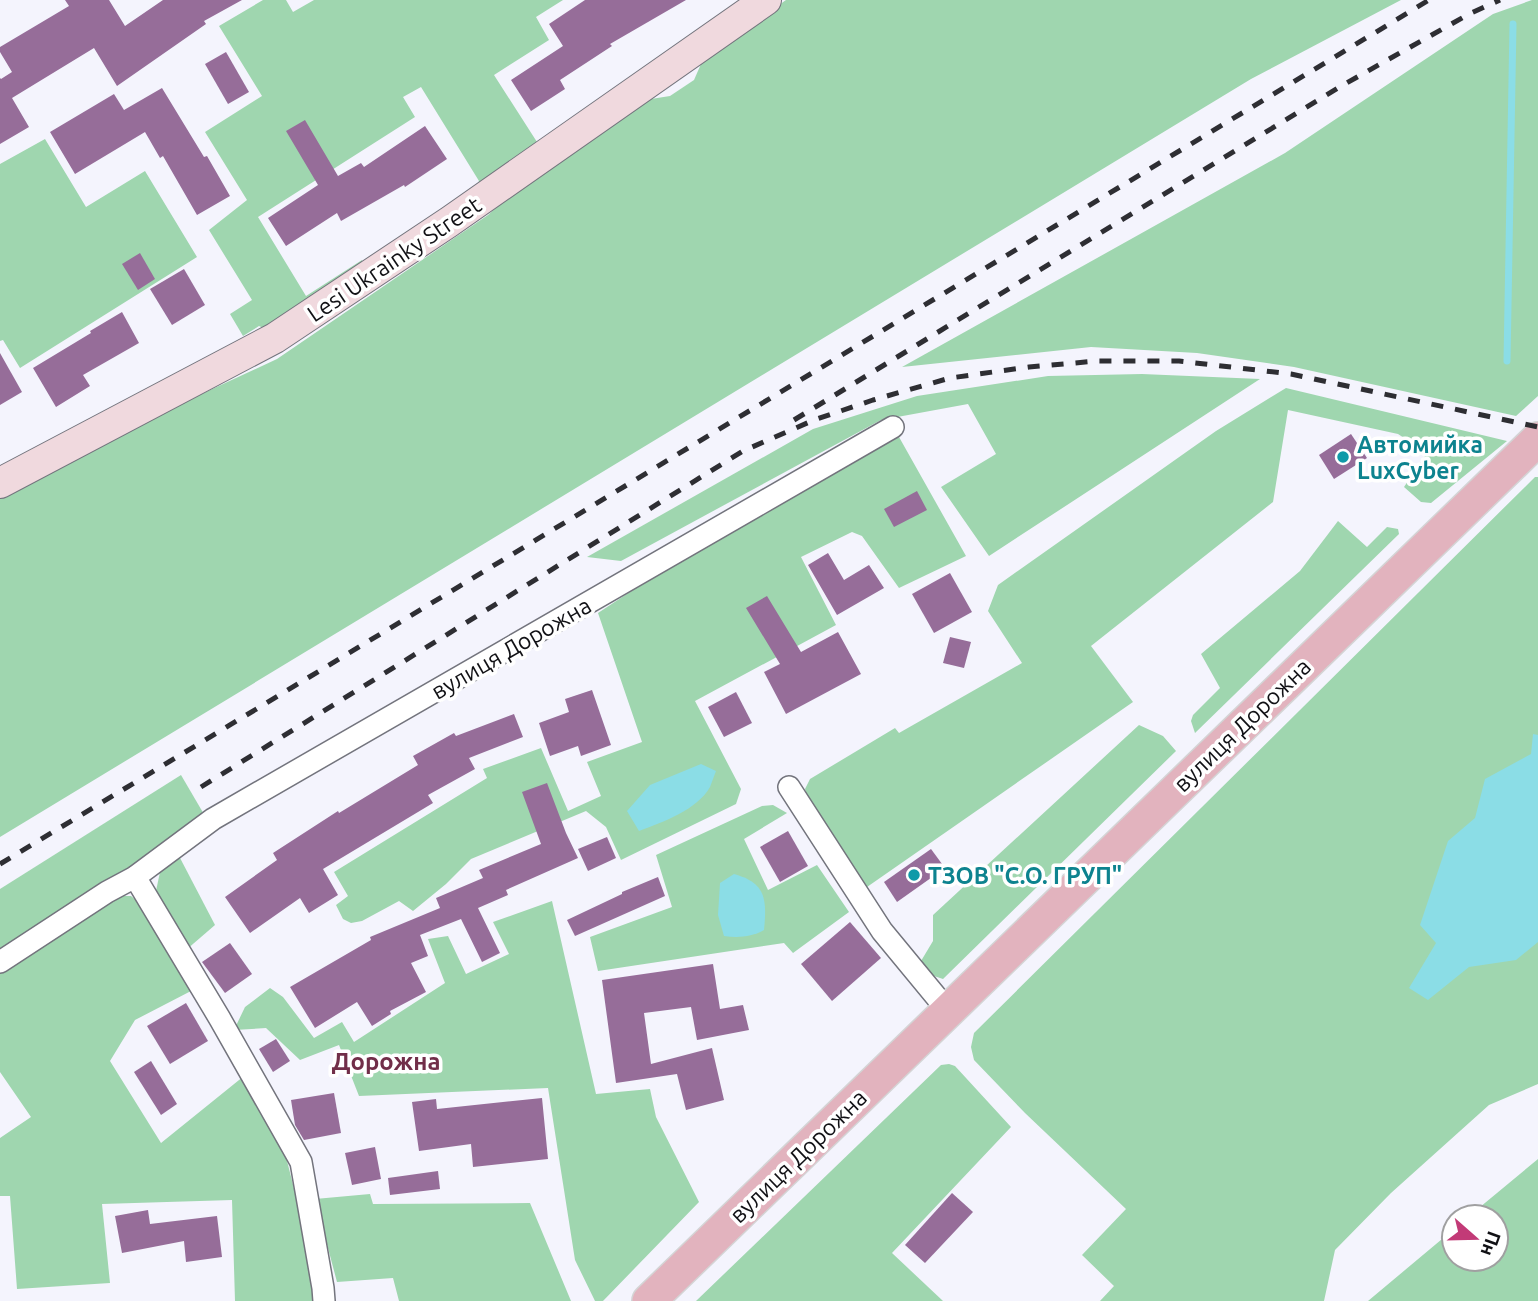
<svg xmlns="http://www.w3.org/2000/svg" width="1538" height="1301" font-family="Ubuntu,sans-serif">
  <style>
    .green { fill: #9fd6af }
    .water { fill: #8bdde6 }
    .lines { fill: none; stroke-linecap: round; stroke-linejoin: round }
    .stream { stroke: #8bdde6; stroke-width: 7 }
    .building { fill: #966d99 }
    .street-casing { stroke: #73747d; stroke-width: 24 }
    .secondary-casing { stroke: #73747d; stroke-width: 32 }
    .primary-casing { stroke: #d4d4d5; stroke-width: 36 }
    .street { stroke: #fff; stroke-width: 21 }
    .secondary { stroke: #f0d9de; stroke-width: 30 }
    .primary { stroke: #e2b3be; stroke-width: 33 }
    .rail { stroke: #2e2e33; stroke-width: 5; stroke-dasharray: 12 12; stroke-linecap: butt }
    .culture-dot { fill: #0f9aa8; stroke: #fff; stroke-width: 2.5 }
    .labels { text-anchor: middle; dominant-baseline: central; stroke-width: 7; stroke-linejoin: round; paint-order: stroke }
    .street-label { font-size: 23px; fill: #111115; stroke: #fff }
    .culture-label { font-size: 23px; font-weight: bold; fill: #0d838f; stroke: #fff; text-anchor: start }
    .neighbourhood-label { font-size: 24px; font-weight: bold; fill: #712e49; stroke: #fff }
  </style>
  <rect width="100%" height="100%" fill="#f4f4fd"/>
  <!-- green -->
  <g class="green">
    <path d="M263,0H286L293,12L314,0H563L536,17L549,40L494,75L537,142L484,185L478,183L479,181L421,87L403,97L415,117L258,217L306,296L362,260V270L268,330L259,326L243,336L230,314L252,300L209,230L247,200L205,132L262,96L219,26Z"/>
    <path d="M786,0H1401L1251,79L0,837V498L195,397L277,359L488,215L510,195L651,99L670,96L694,80L701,64L745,29Z"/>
    <path d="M1532,0H1538V396L1516,416L1294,367L1197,353L1091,347L902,367L1285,153L1493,14Z"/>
    <path d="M45,139L86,207L145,171L197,257L20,368L3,340L0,341V164Z"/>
    <path d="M1142,374L1260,379L989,556L941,487L996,454L968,404L881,420L621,561L587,557L813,429L917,396L1048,376Z"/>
    <path d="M1286,388L1507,441L1431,503L1421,502L1404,487L1427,453L1398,434L1288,410L1273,502L1091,646L1133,702L867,887L809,803L805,789L810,779L895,728L899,733L1022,663L988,611L998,585L1216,431Z"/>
    <path d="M899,437L966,556L899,588L862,536L852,532L801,557L836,625L695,701L741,789L736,804L621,860L606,827L586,811L471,859L446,884L413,911L399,901L362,921L351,923L343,919L336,905L348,896L334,872L487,778L483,769L541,748L568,811L601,796L587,762L642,742L598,613L695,549Z"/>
    <path d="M1535,477H1538V1084L1489,1105L1391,1193L1335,1250L1324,1301H1100L1114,1286L1082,1255L1126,1209L1025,1113L974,1060L971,1047L974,1033Z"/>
    <path d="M1338,521L1367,547L1387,527L1398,529L1399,534L1195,733L1191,721L1193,715L1220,688L1201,654L1300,571Z"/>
    <path d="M1139,725L1163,736L1176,751L943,979L931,975L921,961L933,941V915Z"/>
    <path d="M181,775L205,816L127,872L0,950V889Z"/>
    <path d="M773,805L787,813L744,839L768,890L817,865L849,912L793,953L784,943L598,971L590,937L672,907L656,855L762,806Z"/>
    <path d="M179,856L215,925L186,950L156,891L160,872Z"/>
    <path d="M111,896H131L137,901L191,991L135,1020L110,1061L161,1143L244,1076L284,1149L305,1232L317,1301H235L232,1200L102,1204L110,1283L17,1289L10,1196H0V1138L31,1117L0,1072V969Z"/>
    <path d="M552,901L596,1094L650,1089L656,1117L699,1202L603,1301H595L575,1260L548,1088L359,1096L339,1045L300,1060L266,1028L234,1030L245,1007L270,988L283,997L314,1038L342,1022L354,1042L445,983L428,939L448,936L466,974L509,954L493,922Z"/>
    <path d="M949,1064L955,1066L1011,1127L892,1253L943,1301H696L941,1065Z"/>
    <path d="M1538,1159V1301H1368L1454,1229V1259H1496V1217H1468Z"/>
    <path d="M370,1194L373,1204L530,1203L571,1301H399L393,1278L337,1282L315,1199Z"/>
  </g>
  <!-- water -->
  <g class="water">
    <path d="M1533,734L1538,735V942L1516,960L1469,967L1428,1000L1409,988L1436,943L1420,925L1448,841L1475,818L1485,779L1531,754Z"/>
    <path d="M701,764L716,771C714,776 712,782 710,787C697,810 663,822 639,831L627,811L650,785Z"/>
    <path d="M734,874C766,883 767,899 764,930C752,937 738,938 724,936L718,915L720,883Z"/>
  </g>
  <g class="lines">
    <!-- stream -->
    <path class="stream" d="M1507,361L1513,24"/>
  </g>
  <!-- building -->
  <g class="building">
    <path d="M65,0H109L125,26L163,0H242L204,21L206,24L117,86L94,48L12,98L29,127L0,144V78L1,79L12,72L0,52V47L69,6Z"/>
    <path d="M585,0H686L610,44L612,46L560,80L565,89L531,111L511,80L563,46L549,24Z"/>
    <path d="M226,52L249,92L228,104L205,64Z"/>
    <path d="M162,88L204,157L207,156L230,196L197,215L163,156L160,158L145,132L75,174L50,132L114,94L124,110Z"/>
    <path d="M305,120L338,176L361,163L364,167L425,126L447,159L405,187L404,185L341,221L337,213L286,246L268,218L318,185L286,131Z"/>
    <path d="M140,253L155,279L138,290L122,264Z"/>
    <path d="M184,269L205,305L172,325L150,289Z"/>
    <path d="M122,312L139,343L83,375L90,386L56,407L33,368L91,333L90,331Z"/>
    <path d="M0,353L22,392L0,405Z"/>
    <path d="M1351,434L1367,458L1334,479L1319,455Z"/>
    <path d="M917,491L927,510L894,527L884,509Z"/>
    <path d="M828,553L844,580L869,565L884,588L837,615L808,565Z"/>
    <path d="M950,573L972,612L934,633L912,594Z"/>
    <path d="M767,596L801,652L838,632L861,674L786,714L764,672L780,664L746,608Z"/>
    <path d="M950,637L971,642L964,668L943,663Z"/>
    <path d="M592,690L611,745L581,756L578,746L550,756L539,723L569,712L565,699Z"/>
    <path d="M736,692L752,723L724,737L708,707Z"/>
    <path d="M514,714L523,737L469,758L475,769L428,795L433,803L323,869L338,895L309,913L300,898L250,933L225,897L277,860L273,853L338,811L339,813L418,765L413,756L454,733L456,736Z"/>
    <path d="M547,783L566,833L578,858L506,890L508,895L478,908L500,953L482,962L461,919L420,935L428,956L411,963L426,992L390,1011L391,1014L372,1026L357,1002L315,1028L290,987L371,940L370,937L440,908L436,898L483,878L479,870L541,844L522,792Z"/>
    <path d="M788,831L808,866L780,882L760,847Z"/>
    <path d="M607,837L616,858L588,871L578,849Z"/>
    <path d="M931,849L945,868L897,902L884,882Z"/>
    <path d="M658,877L665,896L575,936L567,920L622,894V892Z"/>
    <path d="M850,922L881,958L832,1001L801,964Z"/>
    <path d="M230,943L252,974L225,993L202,962Z"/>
    <path d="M713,964L720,1009L743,1005L749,1030L697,1040L691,1007L644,1013L651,1064L712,1048L724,1100L686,1110L677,1074L616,1083L602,980Z"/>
    <path d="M186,1003L208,1041L170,1064L147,1026Z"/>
    <path d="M276,1039L290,1061L273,1072L259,1049Z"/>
    <path d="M151,1061L177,1104L161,1115L134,1072Z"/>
    <path d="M334,1093L341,1133L304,1140L295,1125L291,1100Z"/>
    <path d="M542,1098L548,1159L473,1167L471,1144L419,1151L412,1102L436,1099L437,1109Z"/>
    <path d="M375,1147L381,1179L352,1185L345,1153Z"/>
    <path d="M438,1171L440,1189L390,1195L388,1178Z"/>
    <path d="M952,1193L973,1212L925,1263L905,1245Z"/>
    <path d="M148,1210L150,1224L217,1216L222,1257L186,1262L184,1241L122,1253L115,1216Z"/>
  </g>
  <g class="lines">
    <!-- street casing -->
    <g class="street-casing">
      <g id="street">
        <path d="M789,787L882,931L948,1011"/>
        <path d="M135,877L220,1019L301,1162L323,1288L324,1301"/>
        <path d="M0,962L107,892L135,877L213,819L893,427"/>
      </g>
    </g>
    <!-- secondary casing -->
    <g class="secondary-casing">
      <path id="secondary" d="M0,483L275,338L449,222L766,0"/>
    </g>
    <!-- primary casing -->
    <g class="primary-casing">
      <path id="primary" d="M649,1301L1538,439"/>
    </g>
    <!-- street -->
    <use href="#street" class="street"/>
    <!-- secondary -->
    <use href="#secondary" class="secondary"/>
    <!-- primary -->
    <use href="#primary" class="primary"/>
    <!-- rail -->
    <g class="rail">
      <path d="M794,420L1343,85L1469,14L1500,0"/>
      <path d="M201,787L743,451L814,420L873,400L950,378L1029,367L1097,361H1179L1291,374L1538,427"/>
      <path d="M0,864L1429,0"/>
    </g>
  </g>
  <!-- markers -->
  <g class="culture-dot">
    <circle cx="1343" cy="457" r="7"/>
    <circle cx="914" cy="875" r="7"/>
  </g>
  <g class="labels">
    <!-- street labels -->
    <g class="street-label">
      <text transform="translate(394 259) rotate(-34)">Lesi Ukrainky Street</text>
      <text transform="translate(511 648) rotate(-30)">вулиця Дорожна</text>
      <text transform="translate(1242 725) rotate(-44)">вулиця Дорожна</text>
      <text transform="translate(798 1156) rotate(-44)">вулиця Дорожна</text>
    </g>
    <!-- culture labels -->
    <g class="culture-label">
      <text x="1357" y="444">Автомийка<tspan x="1357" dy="26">LuxCyber</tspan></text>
      <text x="928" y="875">ТЗОВ "С.О. ГРУП"</text>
    </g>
    <!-- neighbourhood labels -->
    <g class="neighbourhood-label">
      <text x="386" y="1061">Дорожна</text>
    </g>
  </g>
  <!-- north arrow -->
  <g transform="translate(1475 1238) rotate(110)"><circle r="33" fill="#ffffff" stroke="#a0a0a1" stroke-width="2"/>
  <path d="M0-5L12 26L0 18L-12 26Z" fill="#c23a77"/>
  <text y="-10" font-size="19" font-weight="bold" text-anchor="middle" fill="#111115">Пн</text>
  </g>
</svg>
